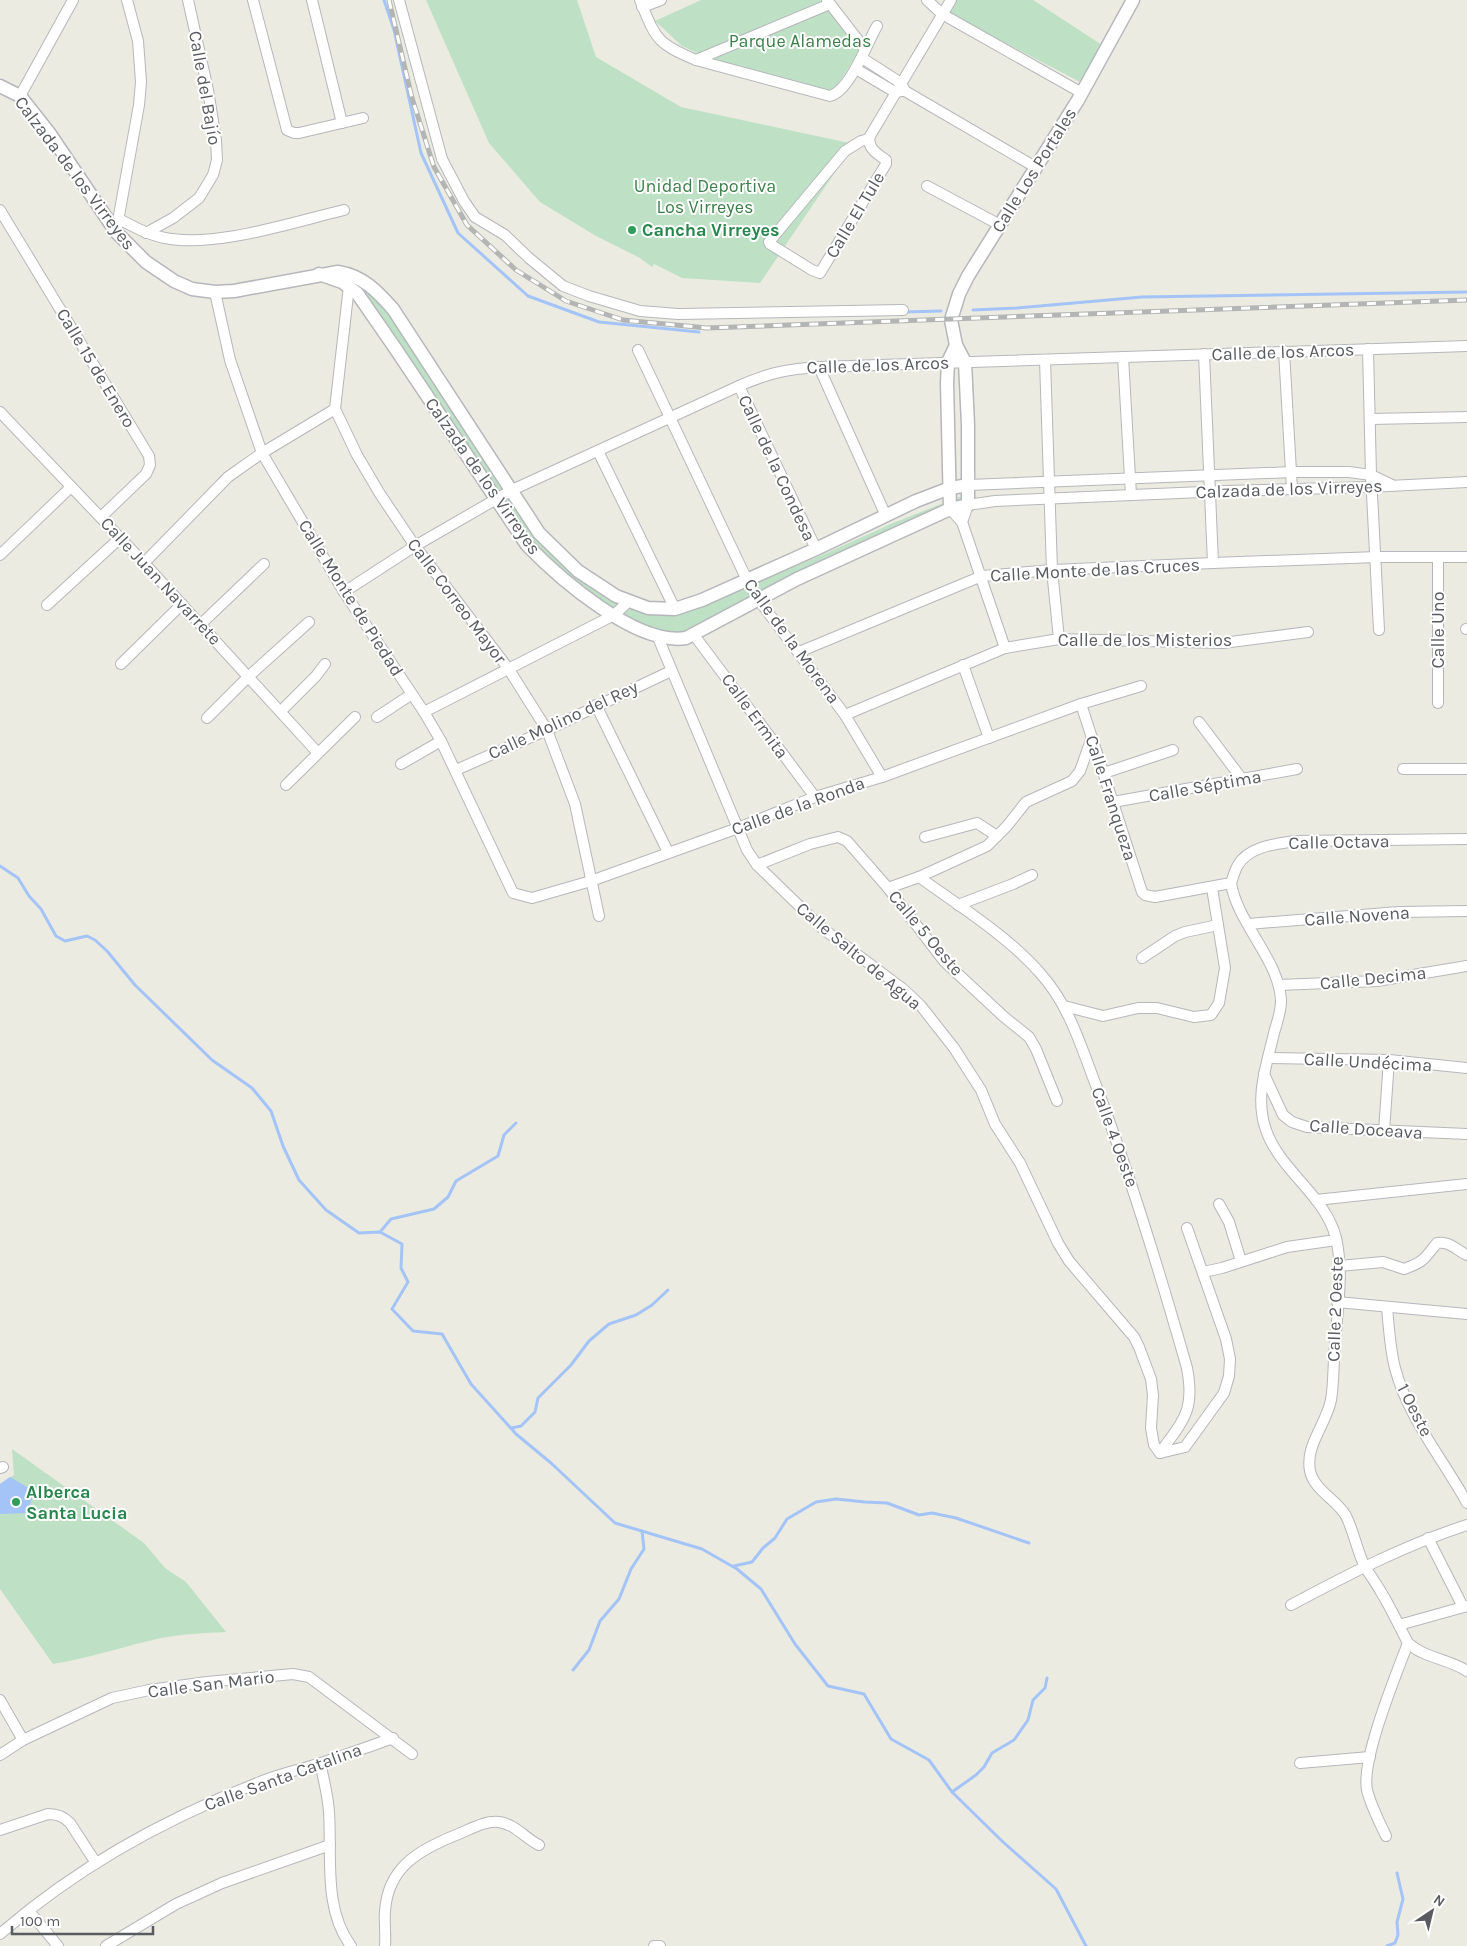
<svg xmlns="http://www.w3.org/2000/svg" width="1467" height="1946" font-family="Karla,sans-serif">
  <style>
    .green { fill: #bee1c5 }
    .water { fill: #a4c4f8 }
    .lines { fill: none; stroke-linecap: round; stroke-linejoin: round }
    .stream { stroke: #a4c4f8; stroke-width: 3 }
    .minor-casing { stroke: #b6b7bc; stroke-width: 12 }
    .tertiary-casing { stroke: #b6b7bc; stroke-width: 15 }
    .minor { stroke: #fff; stroke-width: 10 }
    .tertiary { stroke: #fff; stroke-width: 12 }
    .rail-casing { stroke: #b3b4b4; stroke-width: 5 }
    .rail { stroke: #fff; stroke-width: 3; stroke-dasharray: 9; stroke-linecap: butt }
    .leisure-dot { fill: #2e9e5b; stroke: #fff; stroke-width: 2 }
    .labels { text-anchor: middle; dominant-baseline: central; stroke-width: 4; stroke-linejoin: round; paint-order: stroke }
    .park-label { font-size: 18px; fill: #3a7f49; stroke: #fff }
    .street-label { font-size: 18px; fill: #595b60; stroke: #fff }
    .leisure-label { font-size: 18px; font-weight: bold; fill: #27864d; stroke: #fff; text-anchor: start }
  </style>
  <rect width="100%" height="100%" fill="#ebebe1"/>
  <!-- green -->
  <g class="green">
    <path d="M426,0H577L596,57L681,107L854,144L760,283L682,278L654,264L652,267L640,258L596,236L540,202L489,143Z"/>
    <path d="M701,0H820L860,50L833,92L715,61L682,46L655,21Z"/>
    <path d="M956,0H1033L1102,45L1082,83L948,13Z"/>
    <path d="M360,282L375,292L511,492L498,501L354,294Z"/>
    <path d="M513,495L539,535L620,599L681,613L820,556L893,523L964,495L965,507L764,598L687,644L641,632L583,600L500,505Z"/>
    <path d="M12,1449L144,1543L165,1568L186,1582L226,1632C204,1633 183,1634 161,1638C125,1646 90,1658 53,1664L0,1589V1484L14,1475Z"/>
  </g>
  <!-- water -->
  <path class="water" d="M10,1477L34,1491L28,1513L0,1514V1484Z"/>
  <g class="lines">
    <!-- stream -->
    <g class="stream">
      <path d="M384,0L394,30L421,153L458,233L528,296L599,322L699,332"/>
      <path d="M973,310L1017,308L1142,297L1467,292"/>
      <path d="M904,312L941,311"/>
      <path d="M0,866L18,878L29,896L41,909L56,936L65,941L87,936L95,940L107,951L135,985L212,1060L252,1088L271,1111L283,1146L299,1180L326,1210L359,1233L380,1232L402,1244L401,1268L408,1282L392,1309L413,1331L442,1334L471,1384L516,1434L551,1463L615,1523L702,1549L737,1569L761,1589L795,1644L828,1686L864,1694L891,1739L929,1760L952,1792L1003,1842L1056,1889L1086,1946"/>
      <path d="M380,1232L391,1219L434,1209L448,1197L456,1181L498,1156L504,1135L516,1123"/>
      <path d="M511,1428L521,1426L535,1412L538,1398L571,1365L589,1341L609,1324L636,1315L652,1305L668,1290"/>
      <path d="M734,1566L752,1562L763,1548L775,1538L787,1519L816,1502L836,1499L865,1502L887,1503L919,1515L932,1513L956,1518L1029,1543"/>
      <path d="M573,1670L589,1650L600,1621L619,1599L631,1569L644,1549L642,1531"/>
      <path d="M952,1792L976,1775L984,1767L992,1753L1014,1740L1028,1720L1033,1700L1045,1688L1047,1678"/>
      <path d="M1387,1946L1395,1943L1398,1935L1397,1922L1403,1899L1397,1873"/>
    </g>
    <!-- minor casing -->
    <g class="minor-casing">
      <g id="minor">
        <path d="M253,0L287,130L294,133H299L363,118"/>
        <path d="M312,0L342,123"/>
        <path d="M399,0L442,159L464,201L475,217L505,235L529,258L563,286L589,296L640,311L678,314L903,310"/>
        <path d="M640,0C656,39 656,43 696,60L830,96C850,91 867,43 877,26"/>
        <path d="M827,0L865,49"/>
        <path d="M927,0L942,14L1082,93"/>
        <path d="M642,7L661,0"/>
        <path d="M862,58L901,83L905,91L1037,168"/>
        <path d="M696,60L830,4"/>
        <path d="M856,69L895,92L902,91"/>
        <path d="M20,96L73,0"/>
        <path d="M869,139L861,141L845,151L769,242L770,244L812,270L820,273L886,164V160C876,153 867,148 870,136L951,0"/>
        <path d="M927,186L1000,225"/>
        <path d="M0,210L149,456L150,465L146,474L101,517"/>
        <path d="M119,219C134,227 149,235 165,238C216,248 293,222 344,210"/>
        <path d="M116,232L139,105L141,82L138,41L127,0"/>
        <path d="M146,233L173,218L199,198L213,175L217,160L216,140L208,90L188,0"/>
        <path d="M349,286L335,409L357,455L380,494L415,546L508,668L547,730L575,804L599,916"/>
        <path d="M215,292L230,360L262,453L344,592L424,712L441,741L513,893L532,898L591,881L738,828L815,797L882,777L1081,704L1141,686"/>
        <path d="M1368,349L1371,475L1379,630"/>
        <path d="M638,350L747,580L758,599L845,715L882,777"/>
        <path d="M1284,351L1292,489"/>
        <path d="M1204,354L1213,563"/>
        <path d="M1123,357L1131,495"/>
        <path d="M1045,360L1052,570L1059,639"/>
        <path d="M819,367L886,516"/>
        <path d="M739,386L816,549"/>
        <path d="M0,412L144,563L318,753"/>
        <path d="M1370,419L1467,417"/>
        <path d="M598,451L675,609"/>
        <path d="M969,485L1292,472H1349L1371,475L1392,485"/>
        <path d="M950,509L962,522L1005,648"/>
        <path d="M962,522L968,505L995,501L1226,491L1370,487L1467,482"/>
        <path d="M0,555L71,487"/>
        <path d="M1438,557V703"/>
        <path d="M144,563L228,477L262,453L335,409"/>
        <path d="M344,592L415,546L512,490L739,386C769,373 786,369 819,367L1467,346"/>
        <path d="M47,605L120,538"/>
        <path d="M201,624L264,564"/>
        <path d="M1466,629H1467"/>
        <path d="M657,635L747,850L757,865L822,928L903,989L921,1006L954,1048L981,1090L995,1124L1020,1163L1058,1243L1069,1261L1134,1337L1139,1347L1151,1379L1153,1395L1151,1428L1154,1445L1160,1453"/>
        <path d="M694,635L815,797"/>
        <path d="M799,652L982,576L1052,570L1213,563L1377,557H1467"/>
        <path d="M121,664L182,604"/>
        <path d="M963,665L989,738"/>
        <path d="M1081,704L1142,892L1145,895L1155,897L1231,883C1233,877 1235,870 1238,865C1249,846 1277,844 1295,841L1467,839"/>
        <path d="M596,705L668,852"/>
        <path d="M281,711L316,676L325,664"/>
        <path d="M424,712L614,615L629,601"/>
        <path d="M845,715L1005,648L1059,639L1223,643L1308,632"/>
        <path d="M377,717L412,694"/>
        <path d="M207,718L249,676L309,622"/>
        <path d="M1199,722L1242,779"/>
        <path d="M401,764L441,741"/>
        <path d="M1403,769H1467"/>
        <path d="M456,770L547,730L671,671"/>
        <path d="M1104,773L1173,750"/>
        <path d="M286,785L355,717"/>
        <path d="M1113,802L1297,769"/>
        <path d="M925,837L977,823L997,836"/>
        <path d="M757,865L810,844L838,837L847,841L888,888L944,961L1003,1016L1029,1037L1036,1049L1057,1101"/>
        <path d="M919,877C958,905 1009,937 1040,973C1070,1006 1081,1047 1097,1088C1132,1180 1160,1273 1187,1368C1195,1411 1184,1419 1160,1453"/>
        <path d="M1231,883C1237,923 1280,961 1281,1001C1281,1012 1277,1022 1274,1033C1267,1064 1255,1095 1265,1127C1278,1170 1325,1194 1336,1238C1344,1273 1337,1311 1335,1346C1333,1364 1334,1383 1331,1400C1326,1425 1305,1445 1310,1471C1314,1490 1337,1500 1346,1516C1354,1532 1357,1551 1365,1567C1370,1575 1376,1583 1381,1592C1391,1608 1399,1626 1408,1643C1424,1658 1449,1659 1467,1671"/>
        <path d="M888,888L919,877L987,846L1007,826L1026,802L1072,781L1080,771L1091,740"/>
        <path d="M958,905L1013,884L1032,875"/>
        <path d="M1248,924L1399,912L1467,911"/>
        <path d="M1142,958L1175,936L1185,932L1218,925"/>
        <path d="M1279,985L1377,981L1467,966"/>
        <path d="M1064,1006L1103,1016L1138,1008H1157L1194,1017L1211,1015L1219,1003L1225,968L1212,888"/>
        <path d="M1268,1058L1389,1060L1467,1068"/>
        <path d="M1264,1074L1283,1115L1292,1122L1307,1127L1467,1134"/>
        <path d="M1384,1131L1389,1060"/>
        <path d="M1316,1200L1467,1184"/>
        <path d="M1219,1204L1229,1222L1241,1261"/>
        <path d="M1339,1266L1383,1262L1404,1269C1424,1262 1424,1259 1437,1243C1450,1241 1456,1250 1467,1255"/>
        <path d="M1203,1272L1222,1268L1287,1247L1336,1240"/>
        <path d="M1337,1302L1467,1314"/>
        <path d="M1387,1308C1389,1328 1390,1349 1395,1368C1408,1418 1443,1459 1467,1503"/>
        <path d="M1160,1453L1185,1447L1224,1393L1229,1376L1230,1359L1226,1339L1187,1228"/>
        <path d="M0,1468L3,1467"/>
        <path d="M1428,1538L1463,1607"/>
        <path d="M1291,1605C1349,1574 1405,1545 1467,1525"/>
        <path d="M1399,1625L1467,1606"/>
        <path d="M0,1700L23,1740"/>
        <path d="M0,1755L23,1740L112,1698L149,1690L207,1682L293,1674L309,1677L317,1683L412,1754"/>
        <path d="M320,1763C324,1780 328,1796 329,1812C332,1855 323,1909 351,1946"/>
        <path d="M1300,1763L1370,1757"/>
        <path d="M0,1830L48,1814C57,1814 63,1816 70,1823L96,1863"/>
        <path d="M1386,1836C1379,1821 1371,1806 1367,1790C1361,1759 1396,1675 1408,1643"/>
        <path d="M29,1911L58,1946"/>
        <path d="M0,1934C76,1868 166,1818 260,1782C278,1774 299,1770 318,1764C343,1756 368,1747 393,1738"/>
        <path d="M106,1946L176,1904L222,1883L330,1845"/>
        <path d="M385,1946C386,1934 384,1923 385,1911C388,1867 419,1850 456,1835C469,1830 485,1820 499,1822C515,1824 526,1839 539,1845"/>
        <path d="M654,1946H660"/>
      </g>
    </g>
    <!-- tertiary casing -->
    <g class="tertiary-casing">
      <g id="tertiary">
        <path d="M0,86L20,96L50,134L116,232L146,262L174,281L192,289L215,292L234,291L338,272C363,276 377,291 393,309L539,533L578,571L616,596L648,608L675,609L702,600L816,549L916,501L950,488L969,485"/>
        <path d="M319,274L342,282L357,293L395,348L527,545C559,578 636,646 686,638L797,579L950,509L968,505V425L965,362L956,345L951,320L959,294L968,276L1078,100L1133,0"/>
        <path d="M950,509L947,383L948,362L956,345"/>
      </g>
    </g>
    <!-- minor -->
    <use href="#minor" class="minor"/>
    <!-- tertiary -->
    <use href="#tertiary" class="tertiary"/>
    <!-- rail casing -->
    <g class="rail-casing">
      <path id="rail" d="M389,0L412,98L434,167L467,225L516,270L566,301L623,320L707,328L1467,300"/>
    </g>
    <!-- rail -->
    <use href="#rail" class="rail"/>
  </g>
  <!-- markers -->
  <g class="leisure-dot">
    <circle cx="632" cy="230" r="5"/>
    <circle cx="16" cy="1502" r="5"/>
  </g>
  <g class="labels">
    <!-- park labels -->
    <g class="park-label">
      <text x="800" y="41">Parque Alamedas</text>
      <text x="705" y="186">Unidad Deportiva<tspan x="705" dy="21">Los Virreyes</tspan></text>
    </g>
    <!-- street labels -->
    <g class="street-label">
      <text transform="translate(205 88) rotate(80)">Calle del Bajío</text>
      <text transform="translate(1034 170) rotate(-58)">Calle Los Portales</text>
      <text transform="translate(75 173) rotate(53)">Calzada de los Virreyes</text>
      <text transform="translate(855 215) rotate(-59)">Calle El Tule</text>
      <text transform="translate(1283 352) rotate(-2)">Calle de los Arcos</text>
      <text transform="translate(878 365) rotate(-2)">Calle de los Arcos</text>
      <text transform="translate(96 368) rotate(59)">Calle 15 de Enero</text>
      <text transform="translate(777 468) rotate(65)">Calle de la Condesa</text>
      <text transform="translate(483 476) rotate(55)">Calzada de los Virreyes</text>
      <text transform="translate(1289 489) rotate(-2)">Calzada de los Virreyes</text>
      <text transform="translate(1095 570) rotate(-3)">Calle Monte de las Cruces</text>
      <text transform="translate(161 581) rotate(47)">Calle Juan Navarrete</text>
      <text transform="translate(351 598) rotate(58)">Calle Monte de Piedad</text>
      <text transform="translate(457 601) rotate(53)">Calle Correo Mayor</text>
      <text transform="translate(1438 630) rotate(-90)">Calle Uno</text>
      <text x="1145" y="640">Calle de los Misterios</text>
      <text transform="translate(792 641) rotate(54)">Calle de la Morena</text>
      <text transform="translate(755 716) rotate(54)">Calle Ermita</text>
      <text transform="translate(563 720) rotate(-25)">Calle Molino del Rey</text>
      <text transform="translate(1205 786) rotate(-10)">Calle Séptima</text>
      <text transform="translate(1111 798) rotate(72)">Calle Franqueza</text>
      <text transform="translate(798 806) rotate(-20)">Calle de la Ronda</text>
      <text transform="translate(1339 842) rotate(-1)">Calle Octava</text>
      <text transform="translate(1357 916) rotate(-4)">Calle Novena</text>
      <text transform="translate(926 933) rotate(50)">Calle 5 Oeste</text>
      <text transform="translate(859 956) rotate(40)">Calle Salto de Agua</text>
      <text transform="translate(1373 978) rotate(-6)">Calle Decima</text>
      <text transform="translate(1368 1062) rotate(3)">Calle Undécima</text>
      <text transform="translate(1366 1129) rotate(4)">Calle Doceava</text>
      <text transform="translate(1115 1137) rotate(70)">Calle 4 Oeste</text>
      <text transform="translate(1335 1309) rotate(-88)">Calle 2 Oeste</text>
      <text transform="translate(1415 1410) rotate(63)">1 Oeste</text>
      <text transform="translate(211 1684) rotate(-7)">Calle San Mario</text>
      <text transform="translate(283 1777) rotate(-20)">Calle Santa Catalina</text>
    </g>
    <!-- leisure labels -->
    <g class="leisure-label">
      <text x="642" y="230">Cancha Virreyes</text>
      <text x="26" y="1492">Alberca<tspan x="26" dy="21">Santa Lucia</tspan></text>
    </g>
  </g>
  <!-- north arrow -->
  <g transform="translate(1432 1911) rotate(35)" stroke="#ffffff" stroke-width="4" paint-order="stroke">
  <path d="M0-4L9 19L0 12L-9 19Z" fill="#595b60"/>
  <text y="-8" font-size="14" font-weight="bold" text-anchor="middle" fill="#595b60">N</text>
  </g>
  <!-- scale -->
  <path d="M12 1926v8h141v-8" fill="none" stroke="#595b60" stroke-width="2.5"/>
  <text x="20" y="1926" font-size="15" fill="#595b60" stroke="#ffffff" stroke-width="4" paint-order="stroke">100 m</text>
</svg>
